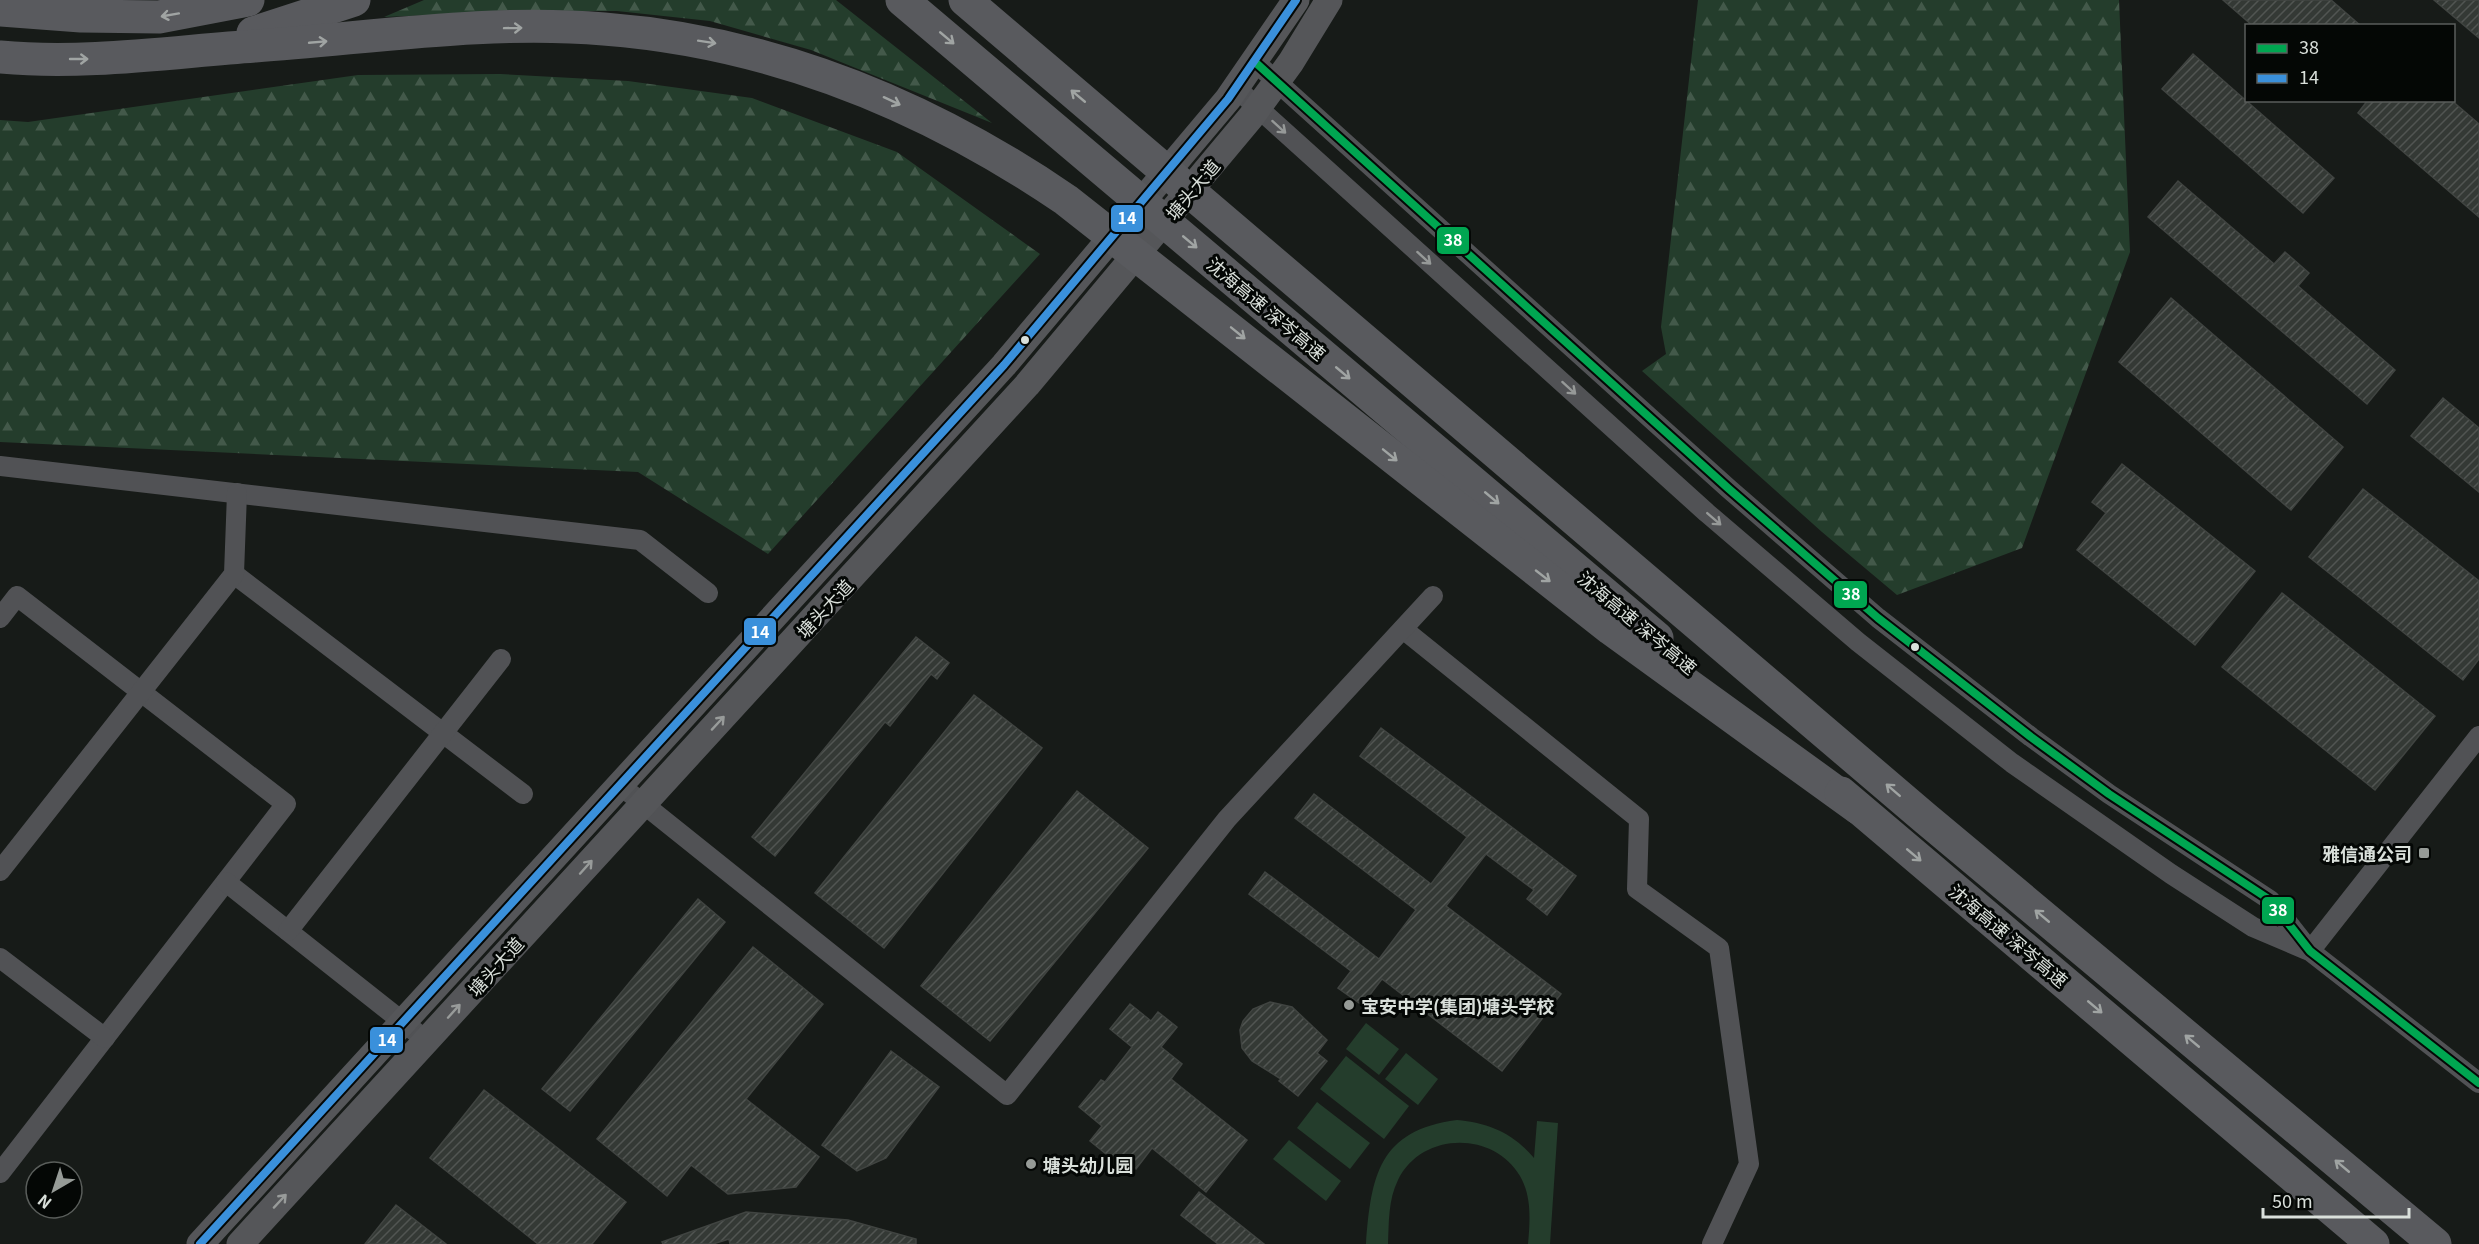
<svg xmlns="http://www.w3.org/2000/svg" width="2479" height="1244" font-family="Georgia,'Noto Sans SC',serif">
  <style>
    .grass { fill: #243d2c }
    .forest { fill: url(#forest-firs) }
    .building { fill: url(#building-hatch); stroke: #404441; stroke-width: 1.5 }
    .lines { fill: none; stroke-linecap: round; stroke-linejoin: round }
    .street { stroke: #515255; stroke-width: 20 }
    .secondary { stroke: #555659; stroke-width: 27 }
    .highway { stroke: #595a5e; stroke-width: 33 }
    .bus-1-casing { stroke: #040705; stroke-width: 12 }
    .bus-2-casing { stroke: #040705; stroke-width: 12 }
    .bus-1 { stroke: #00a651; stroke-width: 8 }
    .bus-2 { stroke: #3a90db; stroke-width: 8 }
    .oneway { stroke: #a0a4a3 }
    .oneway2 { stroke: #969998 }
    .oneway3 { stroke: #989b9a }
    .bus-dot { fill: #dae0db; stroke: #040705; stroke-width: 2 }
    .poi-dot { fill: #969b97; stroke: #040705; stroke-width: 2 }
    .labels { text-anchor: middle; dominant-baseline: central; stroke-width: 6; stroke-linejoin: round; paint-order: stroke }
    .street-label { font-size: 18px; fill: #dae0db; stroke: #040705 }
    .poi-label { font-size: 18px; font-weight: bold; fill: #dae0db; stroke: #040705; text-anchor: start }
    .line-badge { stroke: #040705; stroke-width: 2 }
    .badge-label { font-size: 16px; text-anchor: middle; font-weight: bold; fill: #fff }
  </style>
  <defs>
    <pattern id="forest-firs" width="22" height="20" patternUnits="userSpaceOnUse" patternTransform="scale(1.5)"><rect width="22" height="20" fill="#243d2c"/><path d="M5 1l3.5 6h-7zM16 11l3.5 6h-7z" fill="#43594a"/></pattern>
    <pattern id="building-hatch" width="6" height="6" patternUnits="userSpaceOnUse" patternTransform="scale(1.5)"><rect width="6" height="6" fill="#343935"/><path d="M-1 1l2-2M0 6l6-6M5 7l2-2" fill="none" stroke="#515552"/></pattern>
  </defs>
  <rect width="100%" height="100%" fill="#171b18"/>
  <!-- grass -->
  <g class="grass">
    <path d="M1366,1023L1399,1049L1379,1075L1346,1049Z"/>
    <path d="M1406,1053L1438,1079L1418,1105L1385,1079Z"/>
    <path d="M1346,1056L1409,1106L1384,1139L1320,1089Z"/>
    <path d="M1317,1102L1370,1143L1350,1169L1297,1128Z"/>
    <path d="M1457,1120C1489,1123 1513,1133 1534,1158L1537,1121L1558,1123L1550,1244H1528C1530,1221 1532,1197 1520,1176C1493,1130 1421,1132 1398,1180C1388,1200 1389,1223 1388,1244H1366C1371,1176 1379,1130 1457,1120Z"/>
    <path d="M1289,1140L1341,1181L1326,1201L1273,1159Z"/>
  </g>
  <!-- forest -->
  <g class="forest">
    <path d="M424,0H836L992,123L811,50L710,21L617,11H529L384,17Z"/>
    <path d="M1698,0H2119L2130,252L2022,548L1897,595L1822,532L1642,371L1666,354L1661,327Z"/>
    <path d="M500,74L628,81L752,98L897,152L1040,254L768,554L638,472L0,442V120L28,122L358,75Z"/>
  </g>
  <!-- building -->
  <g class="building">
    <path d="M2223,0H2331L2361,26H2253Z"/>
    <path d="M2434,0H2479V38Z"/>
    <path d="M2193,54L2334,178L2303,213L2162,89Z"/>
    <path d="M2368,100H2451L2479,124V217L2358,113Z"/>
    <path d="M2178,181L2274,264L2285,252L2309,273L2298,286L2395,370L2367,404L2148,217Z"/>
    <path d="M2171,298L2343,447L2291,510L2119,362Z"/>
    <path d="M2443,398L2479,428V492L2411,436Z"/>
    <path d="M2122,464L2255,571L2195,645L2077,550L2106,513L2092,502Z"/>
    <path d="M2363,489L2479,581V659L2463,680L2309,557Z"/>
    <path d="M2282,593L2435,716L2375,790L2222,667Z"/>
    <path d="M916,637L949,663L937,679L931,674L890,726L885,722L775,856L752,837Z"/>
    <path d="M974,695L1042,748L884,948L815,893Z"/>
    <path d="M1381,728L1576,876L1547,915L1527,899L1534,890L1486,854L1446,906L1561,994L1502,1071L1382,979L1362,1005L1338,988L1351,971L1249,894L1265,872L1379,959L1416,910L1295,818L1314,794L1431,884L1467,837L1360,756Z"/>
    <path d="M1077,791L1148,848L990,1041L921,986Z"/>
    <path d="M698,899L725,922L570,1111L542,1089Z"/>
    <path d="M753,947L823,1004L746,1099L819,1157L796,1187L728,1194L691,1165L667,1196L597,1139Z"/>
    <path d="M1270,1002L1292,1007L1327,1040L1317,1053L1327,1061L1298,1096L1279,1081L1281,1079L1252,1061L1242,1048L1240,1030L1243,1021L1253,1009Z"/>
    <path d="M1130,1004L1151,1021L1158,1012L1177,1027L1161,1047L1182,1064L1171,1079L1247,1140L1206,1192L1152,1148L1136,1169L1115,1153L1111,1158L1090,1141L1102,1126L1079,1107L1101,1080L1105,1082L1132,1047L1110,1029Z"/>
    <path d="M891,1051L939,1087L886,1158L857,1171L822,1145Z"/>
    <path d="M484,1090L626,1202L592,1244H538L430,1158Z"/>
    <path d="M1199,1192L1264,1244H1218L1181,1215Z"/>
    <path d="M396,1205L446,1244H365Z"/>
    <path d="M746,1212L848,1220L916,1239V1244H730L729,1239L713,1244H663L662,1242Z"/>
  </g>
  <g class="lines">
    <!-- street -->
    <g class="street">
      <path d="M1255,62L1729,489L1878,618L2031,737L2109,794L2270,900L2310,951L2479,1083"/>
      <path d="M1236,88L1707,513L1858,642L2012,763L2171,874L2253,927L2307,950"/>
      <path d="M0,466L640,540L708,593"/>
      <path d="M234,574L523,794"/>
      <path d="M0,618L17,596L286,804L0,1173"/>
      <path d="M1403,629L1639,819L1637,889L1719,948L1749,1164L1712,1244"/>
      <path d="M621,786L1007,1095L1227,819L1433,596"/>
      <path d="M0,871L234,574L237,493"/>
      <path d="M226,882L427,1041"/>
      <path d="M288,931L501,659"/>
      <path d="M2310,951L2479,736"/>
      <path d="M0,958L105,1038"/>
    </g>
    <!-- secondary -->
    <g class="secondary">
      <path d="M200,1244L1004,365L1228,99L1296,0"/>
      <path d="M240,1244L1027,385L1251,117L1291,62L1329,0"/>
    </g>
    <!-- highway -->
    <g class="highway">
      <path d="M902,0L1657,638"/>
      <path d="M965,0L1925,818L2435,1244"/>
      <path d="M0,10L81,16L159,17L248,0"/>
      <path d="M253,33L354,0"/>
      <path d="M0,57C84,65 171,52 255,46C370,38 488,19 604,29C773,42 927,105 1066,200L1611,629L1858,808"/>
      <path d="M1841,793L2373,1244"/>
    </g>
    <!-- bus-1 casing -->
    <g class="bus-1-casing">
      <path id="bus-1" d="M1255,62L1729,489L1878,618L2031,737L2109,794L2270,900L2310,951L2479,1083"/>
    </g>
    <!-- bus-2 casing -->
    <g class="bus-2-casing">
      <path id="bus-2" d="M200,1244L1004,365L1228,99L1296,0"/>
    </g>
    <!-- bus-1 -->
    <use href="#bus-1" class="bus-1"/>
    <!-- bus-2 -->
    <use href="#bus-2" class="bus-2"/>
  </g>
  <!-- one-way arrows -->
  <defs><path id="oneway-shaft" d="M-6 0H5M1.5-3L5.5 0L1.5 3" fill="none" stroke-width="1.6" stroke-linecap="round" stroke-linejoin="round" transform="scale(1.5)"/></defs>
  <g class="oneway">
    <use href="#oneway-shaft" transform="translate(170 15) rotate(170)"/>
    <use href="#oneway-shaft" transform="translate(513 28) rotate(-1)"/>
    <use href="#oneway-shaft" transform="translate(947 38) rotate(40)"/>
    <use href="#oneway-shaft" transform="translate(318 42) rotate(-5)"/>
    <use href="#oneway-shaft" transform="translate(707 42) rotate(9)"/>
    <use href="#oneway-shaft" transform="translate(79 59)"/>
    <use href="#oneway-shaft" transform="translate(1078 96) rotate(-140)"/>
    <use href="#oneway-shaft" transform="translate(892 101) rotate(25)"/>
    <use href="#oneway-shaft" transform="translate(1190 242) rotate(40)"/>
    <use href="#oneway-shaft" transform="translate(1238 333) rotate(39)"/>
    <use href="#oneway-shaft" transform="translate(1343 373) rotate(40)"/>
    <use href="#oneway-shaft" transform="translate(1390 455) rotate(39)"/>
    <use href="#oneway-shaft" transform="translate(1492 498) rotate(40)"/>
    <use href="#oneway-shaft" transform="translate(1543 576) rotate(38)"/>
    <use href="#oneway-shaft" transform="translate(1893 790) rotate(-139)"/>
    <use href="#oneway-shaft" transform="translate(1914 855) rotate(40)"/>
    <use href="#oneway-shaft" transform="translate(2042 916) rotate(-140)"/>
    <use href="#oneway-shaft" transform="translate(2095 1007) rotate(40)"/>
    <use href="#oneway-shaft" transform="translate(2192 1041) rotate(-140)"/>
    <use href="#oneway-shaft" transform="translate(2342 1166) rotate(-140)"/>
  </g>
  <g class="oneway2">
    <use href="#oneway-shaft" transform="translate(1279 127) rotate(42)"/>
    <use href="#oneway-shaft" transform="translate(1424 258) rotate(42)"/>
    <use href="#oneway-shaft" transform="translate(1569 388) rotate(42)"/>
    <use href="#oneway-shaft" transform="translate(1714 519) rotate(41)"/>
  </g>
  <g class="oneway3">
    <use href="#oneway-shaft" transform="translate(718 723) rotate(-47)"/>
    <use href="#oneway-shaft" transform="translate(586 867) rotate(-48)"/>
    <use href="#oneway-shaft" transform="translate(454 1011) rotate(-48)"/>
    <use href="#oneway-shaft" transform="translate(280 1201) rotate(-47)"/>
  </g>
  <!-- markers -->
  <g class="bus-dot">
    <circle cx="1025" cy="340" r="5"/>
    <circle cx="1915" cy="647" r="5"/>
  </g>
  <g class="poi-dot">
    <rect x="2418" y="847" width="12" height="12" rx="3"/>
    <circle cx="1349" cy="1005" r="6"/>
    <circle cx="1031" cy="1164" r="6"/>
  </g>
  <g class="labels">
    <!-- street labels -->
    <g class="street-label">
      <text transform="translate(1192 189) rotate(-50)">塘头大道</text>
      <text transform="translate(1267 308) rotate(40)">沈海高速 深岑高速</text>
      <text transform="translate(824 608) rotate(-47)">塘头大道</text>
      <text transform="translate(1638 622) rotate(40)">沈海高速 深岑高速</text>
      <text transform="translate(2009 935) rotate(40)">沈海高速 深岑高速</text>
      <text transform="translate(495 966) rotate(-48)">塘头大道</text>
    </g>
    <!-- poi labels -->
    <g class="poi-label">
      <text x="2412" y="853" text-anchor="end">雅信通公司</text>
      <text x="1361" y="1005">宝安中学(集团)塘头学校</text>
      <text x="1043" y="1164">塘头幼儿园</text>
    </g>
  </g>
  <g class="line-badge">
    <rect x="1110" y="204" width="34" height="29" rx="6" fill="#3a90db"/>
    <rect x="1436" y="226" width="34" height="29" rx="6" fill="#00a651"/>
    <rect x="1833" y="580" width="35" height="29" rx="6" fill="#00a651"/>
    <rect x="743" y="617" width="34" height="29" rx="6" fill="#3a90db"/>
    <rect x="2261" y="896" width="34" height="29" rx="6" fill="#00a651"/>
    <rect x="369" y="1026" width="35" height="28" rx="6" fill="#3a90db"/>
  </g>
  <g class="badge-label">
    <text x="1127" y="224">14</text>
    <text x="1453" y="246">38</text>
    <text x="1851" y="600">38</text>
    <text x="760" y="638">14</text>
    <text x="2278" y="916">38</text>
    <text x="387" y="1046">14</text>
  </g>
  <!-- legend -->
  <rect x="2245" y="24" width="210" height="78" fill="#040705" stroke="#5a5e5b" stroke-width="1.5"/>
  <rect x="2257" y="44" width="30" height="9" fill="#00a651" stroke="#5a5e5b" stroke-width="1.5"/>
  <text x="2299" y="54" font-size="18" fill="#dae0db">38</text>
  <rect x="2257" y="74" width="30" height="9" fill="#3a90db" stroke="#5a5e5b" stroke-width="1.5"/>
  <text x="2299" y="84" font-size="18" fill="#dae0db">14</text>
  <!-- north arrow -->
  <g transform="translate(54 1190) rotate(219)"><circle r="28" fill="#040705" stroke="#5a5e5b" stroke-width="1.5"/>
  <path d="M0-4.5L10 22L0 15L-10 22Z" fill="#969b97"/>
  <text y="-9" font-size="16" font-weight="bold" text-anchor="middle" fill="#dae0db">N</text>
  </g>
  <!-- scale -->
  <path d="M2263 1208v9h146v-9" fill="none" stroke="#dae0db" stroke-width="3"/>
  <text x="2272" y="1208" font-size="18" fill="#dae0db" stroke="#040705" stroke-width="4.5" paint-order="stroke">50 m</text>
</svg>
